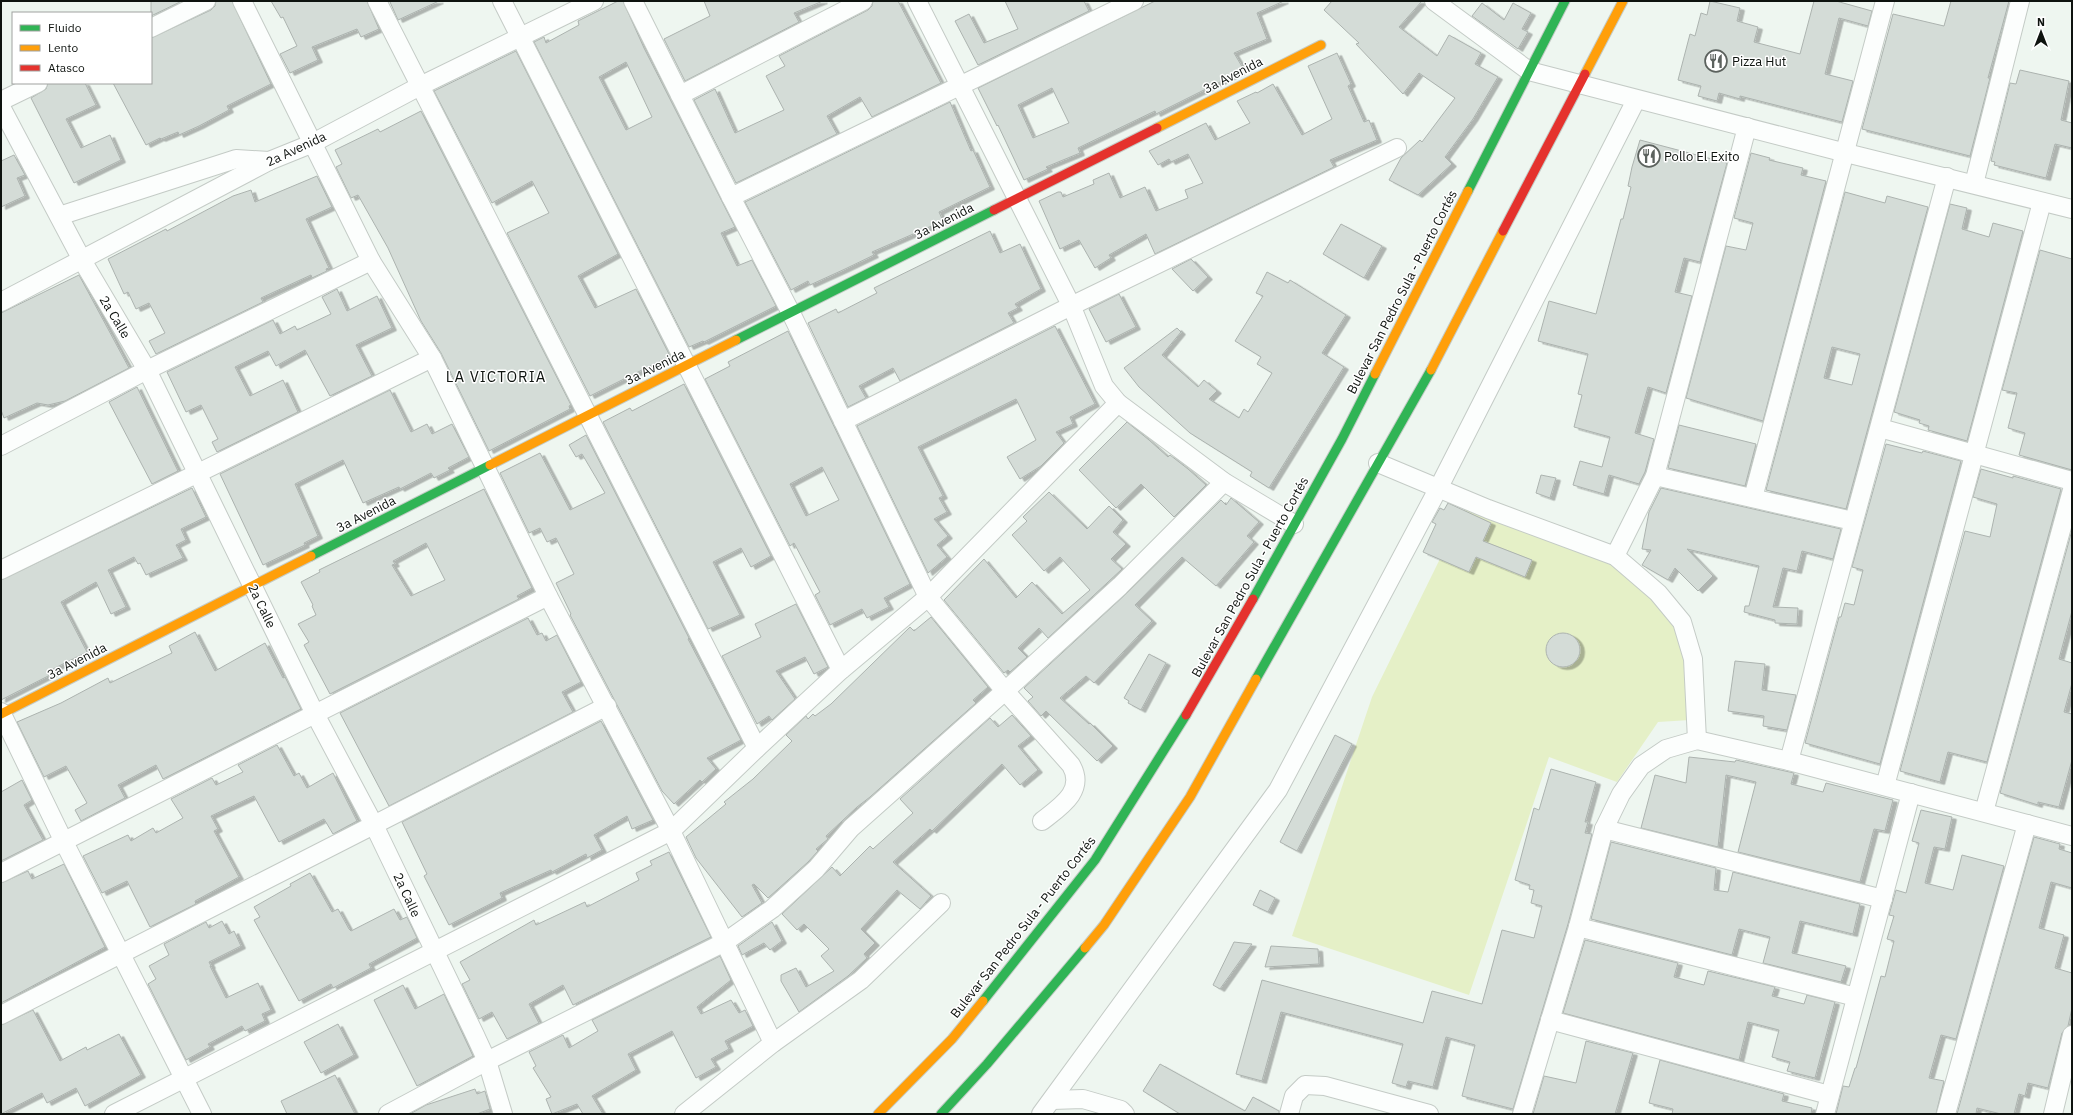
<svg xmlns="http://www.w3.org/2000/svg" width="2073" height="1115" font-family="'IBM Plex Sans',sans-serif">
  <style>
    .green { fill: #e5f0c7 }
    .building { fill: #d4dcd7; stroke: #acb3af; fill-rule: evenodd; filter: url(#shadow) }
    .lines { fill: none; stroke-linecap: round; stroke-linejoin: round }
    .street-casing { stroke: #c4cbc6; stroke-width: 20 }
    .fast-casing { stroke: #c4cbc6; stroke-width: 11 }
    .slow-casing { stroke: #c4cbc6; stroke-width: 11 }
    .jam-casing { stroke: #c4cbc6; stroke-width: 11 }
    .street { stroke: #fcfefd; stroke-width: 18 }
    .fast { stroke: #30b455; stroke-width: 9 }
    .slow { stroke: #ff9f0a; stroke-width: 9 }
    .jam { stroke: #e5322d; stroke-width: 9 }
    .labels { text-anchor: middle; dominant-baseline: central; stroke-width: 3; stroke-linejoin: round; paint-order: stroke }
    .poi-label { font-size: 13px; fill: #0e130f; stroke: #fff; text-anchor: start }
    .street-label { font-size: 13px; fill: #0e130f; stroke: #fff }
    .quarter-label { font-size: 15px; letter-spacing: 1px; fill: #0e130f; stroke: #fff }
  </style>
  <defs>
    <filter id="shadow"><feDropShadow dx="4.5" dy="2.5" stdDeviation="0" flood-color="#0004"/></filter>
  </defs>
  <rect width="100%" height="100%" fill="#eef6f0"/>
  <!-- green -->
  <path class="green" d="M1466,506L1602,556L1637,582L1675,623L1688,659L1690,720L1658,722L1617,782L1549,757L1469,995L1292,936L1372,697Z"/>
  <!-- building -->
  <g class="building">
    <path d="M151,1H182L151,16Z"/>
    <path d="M216,1H232L271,84L227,106L229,110L199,126L179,135L178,132L161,139L160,138L146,145L113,83H151V38L211,10L215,6Z"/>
    <path d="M271,1H367L379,29L361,37L357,29L312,47L318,60L290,73L280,54L297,46L283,17L281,18Z"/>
    <path d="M393,1H439L398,20L390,2Z"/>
    <path d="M618,1H623L644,48L735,227L721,233L737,266L752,260L776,306L704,342L703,341L689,347L534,42L544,37L546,43L579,25L578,21ZM626,62L652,117L626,130L599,77Z"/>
    <path d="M704,1H823L794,13L799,22L685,81L664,39L710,16Z"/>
    <path d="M873,1H898L941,83L872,117L860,97L827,116L837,134L736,183L694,100L715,89L735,133L784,110L766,76L785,66L779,56L868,10L872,6Z"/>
    <path d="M1005,1H1084L1089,11L978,65L955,21L969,14L984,43L1018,29Z"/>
    <path d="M1155,1H1284L1257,13L1267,39L1234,53L1244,70L1156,114L1155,111L1078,148L1080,153L1046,167L1048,169L1024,180L998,125L997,126L978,88ZM1052,88L1069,123L1033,138L1018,105Z"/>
    <path d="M1332,1H1422L1399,27L1437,56L1449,35L1481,53L1475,64L1498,77L1473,119L1445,157L1452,164L1418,195L1389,180L1401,158L1420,140L1422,142L1455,98L1419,73L1403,94L1356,44L1359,43L1324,10Z"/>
    <path d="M1710,1L1740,8L1737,21L1758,27L1754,42L1800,54L1814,1H1836L1872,11L1868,26L1839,18L1825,74L1853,81L1842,122L1740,96V99L1719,93L1717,101L1698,96L1701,86L1678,80L1690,34L1695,36L1701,13L1707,15Z"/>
    <path d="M1951,1H2009L1988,78H1990L1970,156L1862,129L1893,14L1944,26Z"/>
    <path d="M1482,3L1504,20L1513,3L1531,13L1522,29L1528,32L1518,49L1472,16Z"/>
    <path d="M516,51L618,254L578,276L595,308L636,289L670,356L590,396L507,233L549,213L532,181L492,203L434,91Z"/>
    <path d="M1337,53L1351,84L1348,86L1364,122L1369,120L1377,140L1330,160L1334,167L1155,254L1146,234L1109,255L1111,258L1095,268L1079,240L1060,249L1039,201L1058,192H1061L1063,197L1094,184L1093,180L1109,173L1120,198L1145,187L1156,211L1188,198L1185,190L1203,183L1188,154L1171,162L1169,159L1158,165L1149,151L1206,123L1215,140L1250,123L1237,101L1256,92L1257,93L1273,84L1302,135L1332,119L1308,66Z"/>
    <path d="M2020,70L2069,81L2061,120L2072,123V148L2055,144L2046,178L1994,165L1995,162L1991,161L2010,83L2016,84Z"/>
    <path d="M48,83H85L96,105L66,119L81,148L110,135L121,160L74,183L31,98L46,89Z"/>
    <path d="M950,102L971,151L973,150L990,187L939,212L943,221L872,252L874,255L845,269L810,285L808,281L791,290L745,202Z"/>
    <path d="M421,111L571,405L569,406L570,409L489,451L441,353L421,321L388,248L358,195L351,198L336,167L342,164L335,150L378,129L380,132Z"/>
    <path d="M1640,140L1727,163L1700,262L1684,258L1675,292L1692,296L1666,393L1648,387L1635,433L1654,439L1645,472L1639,484L1609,475L1604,494L1573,485L1580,461L1602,467L1610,437L1574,427L1582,395L1578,394L1588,354L1538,341L1549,301L1596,314L1621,219H1623L1631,187L1628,186L1632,167Z"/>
    <path d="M1751,153L1770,158L1769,160L1803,168L1801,175L1826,181L1763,421L1686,398L1726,246L1746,250L1753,223L1734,218Z"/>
    <path d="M14,155L25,175L17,178L25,196L1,207V161Z"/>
    <path d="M317,176L332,207L306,219L329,268L326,269L327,271L312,278L311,275L261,298L263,302L156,354L149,341L165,333L149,303L136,309L128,292L124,294L108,259L166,229L167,231L233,196L251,190L255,202Z"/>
    <path d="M1845,192L1885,203L1887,196L1928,207L1846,509L1766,490ZM1832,347L1860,354L1852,385L1824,378Z"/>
    <path d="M1950,204L1967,208L1962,229L1989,237L1993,223L2023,231L1967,441L1928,430L1929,426L1919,423L1920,420L1894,412Z"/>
    <path d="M1341,224L1382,246L1364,278L1323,254Z"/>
    <path d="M990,231L1000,253L1020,244L1041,289L1015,304L1018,308L1008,313L1014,323L900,381L893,368L859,386L866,398L848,407L808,323L836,309L838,313L877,293L874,288Z"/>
    <path d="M2040,250L2072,259V470L2019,455L2025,433L2008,428L2017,393L2002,390Z"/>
    <path d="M1191,259L1208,277L1193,291L1172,269Z"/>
    <path d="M1267,272L1288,283L1290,280L1346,315L1322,353L1344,367L1269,488L1250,476L1252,472L1190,433L1139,387L1124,368L1177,328L1181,332L1162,355L1198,387L1204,380L1217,391L1209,399L1239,418L1244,409L1248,412L1272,373L1257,364L1261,357L1235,341L1263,296L1256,293Z"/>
    <path d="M79,275L129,368L65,401L48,405L37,403L4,418L1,410V313Z"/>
    <path d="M337,289L347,311L377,296L392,328L356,345L372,376L330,396L305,350L276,366L268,351L235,367L250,396L283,380L298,412L217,452L212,442L218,439L201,405L186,412L167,372L273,320L280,334L295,326L297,330L331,314L322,297Z"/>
    <path d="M1119,294L1136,327L1106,342L1089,309Z"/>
    <path d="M1055,326L1095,404L1070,417L1073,424L1056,432L1064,443L1041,466L1020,479L1007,457L1036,440L1016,399L918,447L943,496L939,498L947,512L934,519L948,536L937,545L947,557L928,573L857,426Z"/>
    <path d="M788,331L910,584L884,598L889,607L867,618L862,609L830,625L815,595L820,592L794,543L790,546L705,379L730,366L728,362ZM822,467L839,500L806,516L790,484Z"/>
    <path d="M684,384L771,556L751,567L741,548L713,562L740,615L708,629L603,422L630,408L632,411Z"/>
    <path d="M137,387L178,471L152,484L109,402Z"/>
    <path d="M390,390L411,432L427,424L432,434L452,424L469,457L448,468L450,470L434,478L431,473L400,489L399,487L363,503L343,460L295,484L318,536L304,543L305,545L263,565L220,474Z"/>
    <path d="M1127,422L1149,440L1168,457L1170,455L1188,469L1206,485L1174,517L1141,484L1116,508L1079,470Z"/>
    <path d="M1679,425L1756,444L1745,486L1668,468Z"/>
    <path d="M586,435L689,638L688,639L741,740L707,758L716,769L702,782L700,780L674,804L662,791L570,615L571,614L556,583L574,574L556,538L547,542L540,528L529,533L500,473L540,453L570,510L605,493L582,454L576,457L569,445Z"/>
    <path d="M1886,444L1922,453L1923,451L1961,461L1880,764L1805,743L1839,617H1841L1845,603L1854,605L1863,570L1852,567Z"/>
    <path d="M1981,469L2013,478V476L2061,489L1987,762L1948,752L1940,782L1900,771L1965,531L1990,537L1997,504L1973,497Z"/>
    <path d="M1541,475L1556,478L1550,498L1536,493Z"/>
    <path d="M192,488L206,517L181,529L186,540L176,545L183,558L146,575L140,563L138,564L134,557L108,570L126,607L111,614L96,582L61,602L87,652L53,669L54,673L1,700V580Z"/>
    <path d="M1661,488L1841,529L1833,559L1802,551L1797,571L1783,568L1773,607L1798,608L1797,624L1775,623V620L1744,612L1745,606H1749L1759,566L1687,549L1713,576L1698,591L1675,568L1668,580L1642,565L1651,550L1642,549L1649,512Z"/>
    <path d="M484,489L532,588L517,596L519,599L330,694L304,645L309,642L298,624L316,615L312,606L313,605L301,582L320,572L319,570ZM426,543L445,580L411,596L392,565L395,564L393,561Z"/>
    <path d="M1049,492L1087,529L1109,506L1123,520L1113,532L1126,544L1111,559L1122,569L1048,638L1039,628L1018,648L1027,657L1010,672L1008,670L1004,673L944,600L984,559L1016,598L1032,582L1062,614L1090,590L1060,557L1044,571L1012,535L1027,521L1023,517Z"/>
    <path d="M1231,498L1259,522L1247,536L1254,542L1216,586L1182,557L1135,605L1152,621L1094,683L1086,676L1060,698L1089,724L1090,723L1113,746L1097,761L1046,711L1041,716L1028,701L1033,697L1024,688L1127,593L1221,500L1226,505Z"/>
    <path d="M1448,503L1491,523L1483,541L1532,560L1525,577L1476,557L1469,572L1423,552L1436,524L1432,522L1440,508L1444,510Z"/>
    <path d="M2072,530V611L2059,659L2072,663V683L2064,712L2072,714V760L2059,807L2038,802V805L2000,793Z"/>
    <path d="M796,604L828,667L814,674L805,657L776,671L795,699L772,720L769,716L757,724L722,656L761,637L755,624Z"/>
    <path d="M931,617L988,687L973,700L976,703L870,797L857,807L826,836L828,839L816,849L818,851L808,862L768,898L754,884L752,885L762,903L742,917L696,858L686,837L726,804L724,802L753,779L792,741L786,735L806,716L808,719L813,714L815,716L831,704L910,627L914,631Z"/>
    <path d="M528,618L537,635L542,633L546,641L557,635L581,682L562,692L573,712L389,806L340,713Z"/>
    <path d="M195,632L215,671L265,643L283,678L285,677L301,709L163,779L156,765L118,785L125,798L81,821L75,810L87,803L66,766L44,777L17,722L61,703L108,678L110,683L172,653L169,646Z"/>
    <circle cx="1563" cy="650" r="17"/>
    <path d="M1149,654L1166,663L1141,710L1128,703L1129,701L1124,698Z"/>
    <path d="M1735,661L1765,664L1762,690L1796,695L1787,730L1763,726L1764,716L1728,711Z"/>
    <path d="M1012,715L1031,736L1018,746L1038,770L1020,785L1002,764L932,831L930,829L893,862L931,896L920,909L897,890L861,929L875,943L864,954L867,958L848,976L799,1012L781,981V975L796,968L806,987L834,971L821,956L829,949L804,924L797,930L782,914L832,867L840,876L870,846L873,849L913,813L900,799L990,718L998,727Z"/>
    <path d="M601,721L653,820L632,829L627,816L594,835L602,850L587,858L586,854L552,872L551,870L500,893L502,898L449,925L424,876L427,874L402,822Z"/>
    <path d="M1335,735L1352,744L1297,851L1280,842Z"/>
    <path d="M277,745L294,776L299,773L307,788L333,773L357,821L333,834L324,819L279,842L254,796L211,816L218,829L214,831L239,877L195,901L196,904L150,927L127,881L102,893L83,856L128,835L131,841L153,828L156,833L183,818L171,799L212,778L216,785L243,772L238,765Z"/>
    <path d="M1689,757L1735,762L1736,760L1794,773L1791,784L1823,792L1826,783L1893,800L1885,831L1874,829L1860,882L1738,852L1756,782L1726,775L1718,847L1641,828L1655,775L1686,783Z"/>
    <path d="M1551,769L1596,782L1585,822H1588L1585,833L1592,834L1568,924L1513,1109L1462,1096L1475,1045L1446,1037L1433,1087L1408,1081L1406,1087L1392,1083L1403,1044L1281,1012L1262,1081L1236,1074L1262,980L1423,1023L1432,991L1482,1004L1502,930L1534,938L1542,906L1531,903L1534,890L1529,889L1530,885L1515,880L1534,808L1539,810Z"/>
    <path d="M22,780L32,800L24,805L43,840L1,861V792Z"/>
    <path d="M1921,810L1952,817L1945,849L1934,847L1925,883L1953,890L1962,855L2004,866L1956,1039L1941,1035L1929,1078L1944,1081L1936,1114H1836L1843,1086L1849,1087L1855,1068H1856L1881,976L1885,977L1894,941L1887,939L1894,916L1889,915L1896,890L1906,893L1919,843L1912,841Z"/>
    <path d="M2034,837L2060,844L2059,849L2072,853V888L2051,882L2039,928L2064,935L2055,968L2072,973V1008L2068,1026L2062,1033L2048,1088L2028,1083L2025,1096L2019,1094L2014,1114H2001L1977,1108L1976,1114H1957Z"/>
    <path d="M1611,842L1716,868L1714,890L1728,892L1733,872L1860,904L1853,934L1800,921L1792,953L1846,966L1841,982L1763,963L1770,937L1739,929L1732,955L1591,919Z"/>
    <path d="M669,852L711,937L573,1005L563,985L529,1004L539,1023L507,1039L492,1012L479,1019L462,984L470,980L460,962L534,920L536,925L585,902L587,907L639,880L636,873L652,865L650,861Z"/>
    <path d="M64,864L105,947L1,1003V883L28,871L32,879Z"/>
    <path d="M310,873L332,912L338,909L349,929L351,931L394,909L400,920L407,917L417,938L369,964L371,968L333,988L331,984L299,1001L254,920L260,917L254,907L291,886L290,884Z"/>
    <path d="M1260,890L1275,898L1268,912L1253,905Z"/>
    <path d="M222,921L229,934L234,931L241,946L209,962L211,966H210L226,998L258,983L271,1010L262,1014L265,1021L245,1031L242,1026L208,1044L210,1047L186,1060L148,984L156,979L149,966L169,955L164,944L206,922L209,928Z"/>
    <path d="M772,922L782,941L770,950L764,943L742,955L738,946Z"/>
    <path d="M1585,940L1678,963L1674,977L1704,985L1708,971L1775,987L1772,996L1804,1004L1807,995L1835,1002L1815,1078L1787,1071L1790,1062L1772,1057L1779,1030L1748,1022L1739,1060L1563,1013Z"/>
    <path d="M1234,942L1252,944L1220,989L1213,985Z"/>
    <path d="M1271,946L1318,949L1319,964L1265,967Z"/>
    <path d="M720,956L731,980L697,1007L701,1014L731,1000L739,1013L745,1010L753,1026L725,1041L729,1049L711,1059L716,1067L696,1078L672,1031L628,1054L636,1070L592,1096L603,1114H583L577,1104L552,1114L546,1099L551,1097L533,1068L536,1066L529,1052L563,1035L569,1048L598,1031L592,1020Z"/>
    <path d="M403,985L415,1009L444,994L473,1056L417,1086L374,1000Z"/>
    <path d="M33,1010L60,1061L86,1047L87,1050L119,1034L141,1075L85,1106L76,1088L47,1103L42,1093L1,1114V1025Z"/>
    <path d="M338,1024L354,1055L321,1073L304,1042Z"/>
    <path d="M1586,1041L1633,1053L1615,1114H1533L1544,1076L1576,1083Z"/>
    <path d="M1660,1060L1784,1094L1782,1101L1812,1108L1811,1114H1672L1673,1109L1649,1103Z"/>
    <path d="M1160,1064L1245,1111L1253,1097L1279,1111V1114H1180L1143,1091Z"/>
    <path d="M335,1075L355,1114H287L281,1101Z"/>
    <path d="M475,1089L477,1094L485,1091L490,1109L477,1114H410L426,1105Z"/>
  </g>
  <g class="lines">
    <!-- street casing -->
    <g class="street-casing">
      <g id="street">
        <path d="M242,1L371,261L432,358L548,596L671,831L773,1043"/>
        <path d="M377,1L757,748"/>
        <path d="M502,1L841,670"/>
        <path d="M633,1L731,197L791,313L928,597L1005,691L1071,765C1086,791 1060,807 1042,821"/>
        <path d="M917,1L1071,305L1104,386L1118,403L1224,482L1294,524"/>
        <path d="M1434,1L1529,71L1846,153L2072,209"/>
        <path d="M151,28L206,1"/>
        <path d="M680,95L863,1"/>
        <path d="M1,101L38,83"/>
        <path d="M1,107L82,260L147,370L315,714L374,825L475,1035L487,1061L503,1114"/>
        <path d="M1974,184L2020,1"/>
        <path d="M731,197L1134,1"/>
        <path d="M59,216L236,159L269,161"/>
        <path d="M1,302L269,161L311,144L420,86L594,1"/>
        <path d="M843,421L1071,306L1397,148"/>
        <path d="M1880,428L2072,481"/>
        <path d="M1,446L147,370L371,261"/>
        <path d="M1378,463L1488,509L1615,556L1658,593L1682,622L1693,659L1697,740"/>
        <path d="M1655,476L1853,521"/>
        <path d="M1753,498L1885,1"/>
        <path d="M1615,556L1655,476L1747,127"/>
        <path d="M1,570L432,358"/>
        <path d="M1,712L64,842L202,1114"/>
        <path d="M1789,761L1947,177"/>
        <path d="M1885,786L2042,202"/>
        <path d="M1984,812L2072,490"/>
        <path d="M1604,829L1883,899"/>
        <path d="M1,873L548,596"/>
        <path d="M1578,927L1856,997"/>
        <path d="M1,1015L607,706"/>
        <path d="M1550,1020L1829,1095"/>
        <path d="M1052,1100L1083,1099L1121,1110L1125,1114"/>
        <path d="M114,1114L671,831L757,748L841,670L928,597L1118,403"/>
        <path d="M388,1114L487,1061L725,942L772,909L816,869L851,828L1005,691L1120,586L1224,482"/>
        <path d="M684,1114L773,1043L861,980L941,903"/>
        <path d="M1041,1114L1278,790L1438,489L1636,100"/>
        <path d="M1289,1114L1294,1096L1305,1085L1325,1086L1429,1114"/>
        <path d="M1522,1114L1578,927L1604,829L1621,794L1641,766L1666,749L1697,740L1789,761L2072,836"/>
        <path d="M1825,1114L1911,793"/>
        <path d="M1946,1114L2027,824"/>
        <path d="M2053,1114L2072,1035"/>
      </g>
    </g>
    <!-- fast casing -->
    <g class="fast-casing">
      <g id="fast">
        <path d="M1468,191L1565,1"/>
        <path d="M736,340L994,210"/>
        <path d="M311,556L490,465"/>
        <path d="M1253,599L1342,439L1375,374"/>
        <path d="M1256,679L1431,370"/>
        <path d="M983,1001L1095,860L1186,715"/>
        <path d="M941,1114L987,1064L1085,948"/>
      </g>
    </g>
    <!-- slow casing -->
    <g class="slow-casing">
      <g id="slow">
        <path d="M1585,74L1623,1"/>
        <path d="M1157,128L1321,45"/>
        <path d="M1431,370L1503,231"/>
        <path d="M1375,374L1468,191"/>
        <path d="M490,465L736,340"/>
        <path d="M1,714L311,556"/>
        <path d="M1085,948L1104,925L1190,797L1256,679"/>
        <path d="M878,1114L952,1039L983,1001"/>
      </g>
    </g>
    <!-- jam casing -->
    <g class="jam-casing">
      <g id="jam">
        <path d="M994,210L1157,128"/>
        <path d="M1503,231L1585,74"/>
        <path d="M1186,715L1253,599"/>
      </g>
    </g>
    <!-- street -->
    <use href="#street" class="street"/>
    <!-- fast -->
    <use href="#fast" class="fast"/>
    <!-- slow -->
    <use href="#slow" class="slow"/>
    <!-- jam -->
    <use href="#jam" class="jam"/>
  </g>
  <!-- icons -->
  <defs>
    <g id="restaurant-ring" transform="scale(1.15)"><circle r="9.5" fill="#fff" stroke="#5c625e" stroke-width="1.5"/><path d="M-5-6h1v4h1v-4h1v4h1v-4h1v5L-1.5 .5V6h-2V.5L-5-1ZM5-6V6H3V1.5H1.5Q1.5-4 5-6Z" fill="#5c625e"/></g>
  </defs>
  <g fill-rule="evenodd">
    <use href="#restaurant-ring" x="1716" y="61"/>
    <use href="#restaurant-ring" x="1649" y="156"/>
  </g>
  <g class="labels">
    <!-- poi labels -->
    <g class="poi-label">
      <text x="1732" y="61">Pizza Hut</text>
      <text x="1664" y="156">Pollo El Exito</text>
    </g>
    <!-- street labels -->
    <g class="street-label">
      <text transform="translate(1233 75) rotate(-27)">3a Avenida</text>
      <text transform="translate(296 149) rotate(-25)">2a Avenida</text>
      <text transform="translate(944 221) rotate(-27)">3a Avenida</text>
      <text transform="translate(1402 292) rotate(-63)">Bulevar San Pedro Sula - Puerto Cortés</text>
      <text transform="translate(115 317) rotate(59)">2a Calle</text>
      <text transform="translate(655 367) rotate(-26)">3a Avenida</text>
      <text transform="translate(366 514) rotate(-27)">3a Avenida</text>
      <text transform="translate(1250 577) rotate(-61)">Bulevar San Pedro Sula - Puerto Cortés</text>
      <text transform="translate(262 606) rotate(64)">2a Calle</text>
      <text transform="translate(77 661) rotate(-27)">3a Avenida</text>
      <text transform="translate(407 895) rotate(65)">2a Calle</text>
      <text transform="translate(1023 927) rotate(-52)">Bulevar San Pedro Sula - Puerto Cortés</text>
    </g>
    <!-- quarter labels -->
    <g class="quarter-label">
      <text x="496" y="376">LA VICTORIA</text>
    </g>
  </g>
  <!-- border -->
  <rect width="2073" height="1115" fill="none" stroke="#0e130f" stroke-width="4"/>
  <!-- legend -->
  <rect x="12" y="12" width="140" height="72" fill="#ffffff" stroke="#9fa19f"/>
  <rect x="20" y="25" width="20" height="6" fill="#30b455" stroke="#9fa19f"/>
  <text x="48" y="32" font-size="12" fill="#0e130f">Fluido</text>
  <rect x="20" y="45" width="20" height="6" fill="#ff9f0a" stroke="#9fa19f"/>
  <text x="48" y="52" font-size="12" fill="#0e130f">Lento</text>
  <rect x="20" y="65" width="20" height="6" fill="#e5322d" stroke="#9fa19f"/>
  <text x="48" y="72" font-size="12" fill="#0e130f">Atasco</text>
  <!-- north arrow -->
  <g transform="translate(2041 32)" stroke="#ffffff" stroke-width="3" paint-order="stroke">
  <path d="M0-3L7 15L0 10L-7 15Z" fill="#0e130f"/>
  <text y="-6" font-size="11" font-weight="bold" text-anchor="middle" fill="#0e130f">N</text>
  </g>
</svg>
